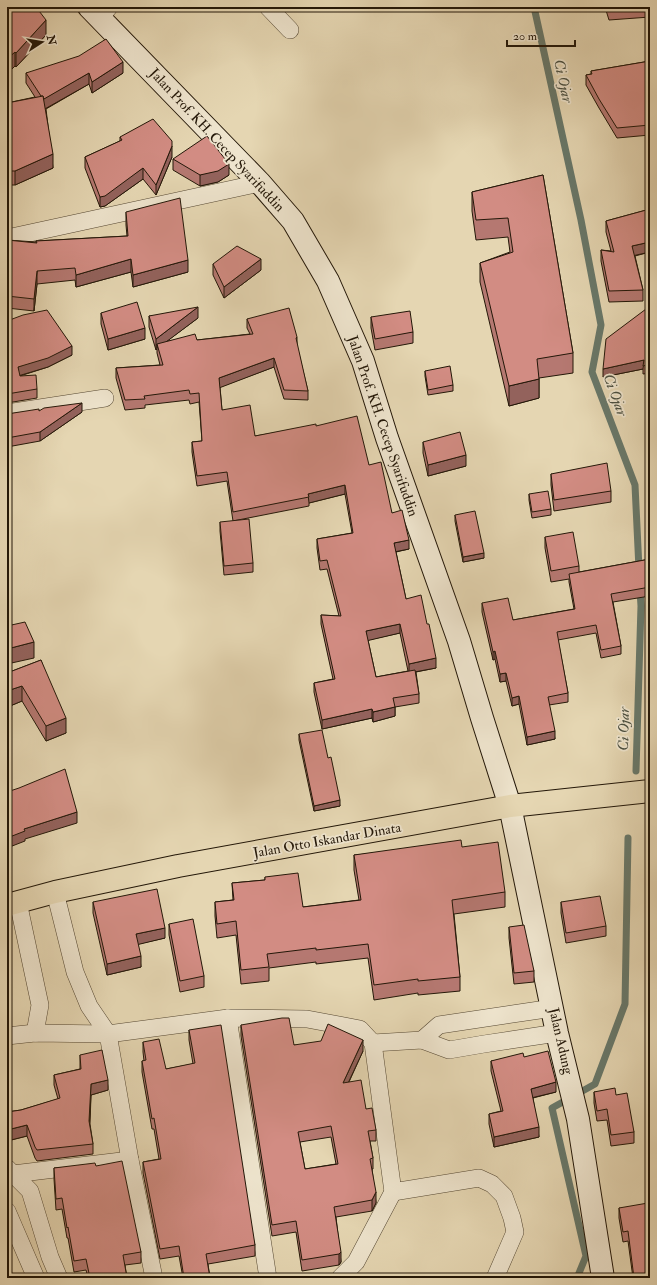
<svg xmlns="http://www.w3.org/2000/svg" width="657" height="1285" font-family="'IM FELL Double Pica',serif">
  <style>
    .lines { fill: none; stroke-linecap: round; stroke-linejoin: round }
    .stream { stroke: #68786a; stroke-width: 7 }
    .street-casing { stroke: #544732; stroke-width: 18 }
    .secondary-casing { stroke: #231708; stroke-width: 24 }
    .primary-casing { stroke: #231708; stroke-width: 24 }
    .street { stroke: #eee4cd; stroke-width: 17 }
    .secondary { stroke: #eee4cd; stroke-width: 22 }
    .primary { stroke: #e5d6b2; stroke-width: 22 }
    .wall { fill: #b57871; stroke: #231708; fill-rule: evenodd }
    .shaded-wall { fill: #93625c; stroke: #231708 }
    .building { fill: #d28c83; stroke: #231708; fill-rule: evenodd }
    .labels { text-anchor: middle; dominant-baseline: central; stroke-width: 3.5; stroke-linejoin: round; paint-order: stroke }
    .street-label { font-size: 14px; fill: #231708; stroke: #eee4cd }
    .water-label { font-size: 15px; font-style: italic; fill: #4b5041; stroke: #eee4cd }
  </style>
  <rect width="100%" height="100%" fill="#e5d6b2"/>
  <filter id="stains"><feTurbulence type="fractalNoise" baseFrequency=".005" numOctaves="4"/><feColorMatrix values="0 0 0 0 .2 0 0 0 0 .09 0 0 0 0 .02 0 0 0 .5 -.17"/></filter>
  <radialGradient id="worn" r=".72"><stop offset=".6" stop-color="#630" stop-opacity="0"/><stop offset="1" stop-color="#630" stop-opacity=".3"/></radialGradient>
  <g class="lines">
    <!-- stream -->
    <g class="stream">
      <path d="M534,7L581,220L601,325L592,372L635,485L639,569"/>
      <path d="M636,771L641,606L640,590"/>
      <path d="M577,1278L586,1256L552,1108L595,1084L625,1004L628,838"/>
    </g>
    <!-- street casing -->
    <g class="street-casing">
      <g id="street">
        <path d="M268,7L290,30"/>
        <path d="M100,18L109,7"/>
        <path d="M7,238L260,183"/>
        <path d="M7,413L105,398"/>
        <path d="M55,892L75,972L89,1006L108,1034L130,1160L154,1278"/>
        <path d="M18,902L40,1005L35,1033"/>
        <path d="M228,1018L268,1278"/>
        <path d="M7,1036L35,1033L108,1034L228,1018L307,1019L360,1029L373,1043L422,1040L449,1050L484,1044L557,1033"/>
        <path d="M422,1040L439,1025L553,1008"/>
        <path d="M373,1043L393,1192L479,1178L492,1184L504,1196L512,1218L515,1232L495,1278"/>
        <path d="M7,1168L30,1191L50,1257L59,1278"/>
        <path d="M13,1174L130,1160"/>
        <path d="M7,1211L36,1278"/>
        <path d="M340,1278L356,1262L393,1192"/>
      </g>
    </g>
    <!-- secondary casing -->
    <g class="secondary-casing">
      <path id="secondary" d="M89,7L260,183L293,221L328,281L363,361L387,438L459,641L482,718L510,806L557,1033L578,1119L603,1278"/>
    </g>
    <!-- primary casing -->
    <g class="primary-casing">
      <path id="primary" d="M7,905L55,892L178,866L510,806L650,791"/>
    </g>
    <!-- street -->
    <use href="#street" class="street"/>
    <!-- secondary -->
    <use href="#secondary" class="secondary"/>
    <!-- primary -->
    <use href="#primary" class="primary"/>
  </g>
  <!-- wall -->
  <g class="wall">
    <path d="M7,7L46,35L16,67L15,66L7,74Z"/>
    <path d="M605,7H650V17L609,20Z"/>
    <path d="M650,61V135L617,138L599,108L586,85V75L591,74V71Z"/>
    <path d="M26,73H123L92,93L89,84L46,109L53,168L15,185H7V103L35,97L26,83Z"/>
    <path d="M120,137L172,157L156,195L143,179L105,206L100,207L85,168V157L120,141Z"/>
    <path d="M173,159L229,175L218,182L200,186L173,170Z"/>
    <path d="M543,175L573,353V373L539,378V398L509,406L480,282V263L510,252L508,237L476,240L472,211V192Z"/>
    <path d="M650,209V252L635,256L643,290V301L609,302L601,261V250L611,251L606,232V221Z"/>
    <path d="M126,212L188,272L133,287L131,272L76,287L75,280L37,284L34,311L7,308V240L36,242V241L127,236L126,225Z"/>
    <path d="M213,264L261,270L224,298L213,275Z"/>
    <path d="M650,306V373L643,374V369L603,377Z"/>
    <path d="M101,313L145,339L108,350L101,324Z"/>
    <path d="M149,316L198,318L167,341L197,340L250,334L247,328V319L297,346L308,391V400L284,399L274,367L220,387L222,410L255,436L316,426L369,465L409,549L396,552L406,599L436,668L416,672L419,694V703L395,707V716L373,722L372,718L322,729L314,692V683L333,679L321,624V615L339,616L327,569L320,570L317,548V539L352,533L345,494L309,503V506L233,521L227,481L197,486L192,452V442L202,441L199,402L190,404L189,400L145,405V408L125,410L116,378V368L160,365L157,353V349L156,350L149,327ZM400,633L408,671L376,677L368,640Z"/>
    <path d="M371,317L413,332V343L375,350L371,328Z"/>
    <path d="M7,321L72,355L48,367L20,376L37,389V398L7,403Z"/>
    <path d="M425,371L453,385V391L428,395L425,376Z"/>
    <path d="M39,411L82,412L40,441L7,447V414Z"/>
    <path d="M423,442L466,466L428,476L423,453Z"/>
    <path d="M551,474L611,491V502L554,511L551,485Z"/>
    <path d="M529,494L551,509V515L532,518L529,500Z"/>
    <path d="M455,515L484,558L463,562L455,521Z"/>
    <path d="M220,522L253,563V572L224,575L220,531Z"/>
    <path d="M545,537L579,566V572L650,559V596L613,602L621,646V654L601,658L596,633L558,640L568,693V702L549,705L555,739L527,745L519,704L512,706L506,681L500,682L495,659L493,660L482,612V603L513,620L574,609L569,582V579L551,582L545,548Z"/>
    <path d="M41,660L66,733L46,741L22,701L10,706L7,699V673Z"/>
    <path d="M299,734L328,758L340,806L314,811L299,740Z"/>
    <path d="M462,847L505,892V907L454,914L460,977V991L418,995V993L374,1000L368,958L316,964V962L269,968V981L241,984L236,935L217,938L215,916V902L233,900L232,883L265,880V877L303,907L359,900L354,870V855Z"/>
    <path d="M93,902L165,938L138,944L141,967L107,975L93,913Z"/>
    <path d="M561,902L606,926V936L566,943L561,913Z"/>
    <path d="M169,924L204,976V987L180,992L169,935Z"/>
    <path d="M509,927L534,971V982L514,984L509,938Z"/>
    <path d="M241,1025L294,1045L363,1051L349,1082L366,1109L376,1130V1141H370L373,1158V1169H372L376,1203L372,1211L336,1217L341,1262L339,1265L302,1271L296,1232L272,1236L241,1036ZM331,1137L336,1164L305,1169L300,1142Z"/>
    <path d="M189,1030L255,1245V1256L208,1264L210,1278H183L179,1256L160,1259L143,1173V1162L159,1159L154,1129H152L142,1072V1061H144L143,1052V1042L166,1069L193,1064L189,1040Z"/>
    <path d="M80,1055L108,1090L91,1095L90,1124L93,1144V1154L37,1161L35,1158L27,1136L7,1141V1112L21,1110L58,1099L54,1085V1075L80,1069Z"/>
    <path d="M524,1057L556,1092L533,1098L539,1137L494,1147L489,1124V1114L501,1111L491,1071V1061Z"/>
    <path d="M594,1092L616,1095L634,1132V1143L611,1146L607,1120L597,1121L594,1103Z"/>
    <path d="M96,1166L141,1252V1263L125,1265L127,1278H88L86,1270L74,1272L68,1238H67L62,1209L56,1210L54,1179V1168Z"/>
    <path d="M619,1208L650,1215V1278H633L628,1241L623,1242L619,1218Z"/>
  </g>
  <!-- shaded-wall -->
  <g class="shaded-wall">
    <path d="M46,20V35L16,67V53Z"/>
    <path d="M15,52V66L7,74V59Z"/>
    <path d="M123,62V73L92,93V82Z"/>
    <path d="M89,73V84L43,110V99Z"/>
    <path d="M172,146V157L156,195V185Z"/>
    <path d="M53,154V168L15,185V171Z"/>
    <path d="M229,164V175L218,182L200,186V175Z"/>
    <path d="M143,168V179L105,206L100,207V197Z"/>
    <path d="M650,242V252L632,256V246Z"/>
    <path d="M131,259V272L76,287V275Z"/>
    <path d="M261,259V270L224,298V287Z"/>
    <path d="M188,260V272L133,287V275Z"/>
    <path d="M37,271V284L34,311V299Z"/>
    <path d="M198,307V318L158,348L157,344V349L156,350V339Z"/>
    <path d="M145,328V339L108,350V339Z"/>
    <path d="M297,337V346L296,338Z"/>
    <path d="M72,346V355L48,367L18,376V367Z"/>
    <path d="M274,358V367L219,388V378Z"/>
    <path d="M644,360L643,369L603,377V369Z"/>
    <path d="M539,379V398L509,406V386Z"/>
    <path d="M82,403V412L40,441V432Z"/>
    <path d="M466,455V466L428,476V465Z"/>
    <path d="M345,485V494L309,503L308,494Z"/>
    <path d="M409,540V549L394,552V543Z"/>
    <path d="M484,553V558L463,562V557Z"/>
    <path d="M400,624V633L366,641V631Z"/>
    <path d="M34,642V658L7,664V649Z"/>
    <path d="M495,651V659L493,660V652Z"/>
    <path d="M436,658V668L409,673V664Z"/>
    <path d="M506,673V681L500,682V674Z"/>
    <path d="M22,686V701L10,706V690Z"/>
    <path d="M519,696V704L512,706V698Z"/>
    <path d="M395,707V716L373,722V712Z"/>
    <path d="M372,709V718L322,729V720Z"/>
    <path d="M66,718V733L46,741V726Z"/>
    <path d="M555,731V739L527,745V737Z"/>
    <path d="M340,800V806L314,811V806Z"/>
    <path d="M77,812V823L25,839V841L7,848V838L24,829Z"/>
    <path d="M165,928V938L136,945V934Z"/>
    <path d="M141,956V967L107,975V964Z"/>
    <path d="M363,1040V1051L343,1094V1083Z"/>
    <path d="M108,1080V1090L91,1095L89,1131L91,1084Z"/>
    <path d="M556,1082V1092L531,1098V1089Z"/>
    <path d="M27,1125V1136L7,1141V1130Z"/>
    <path d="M539,1127V1137L494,1147V1137Z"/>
    <path d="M376,1192V1203L372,1211V1200Z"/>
    <path d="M341,1252V1262L339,1265V1254Z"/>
  </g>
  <!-- building -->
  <g class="building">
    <path d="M7,7H36L46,20L16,53L15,52L7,59Z"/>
    <path d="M608,7H639L609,10Z"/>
    <path d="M106,39L123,62L92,82L89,73L44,99L43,96H41L26,73L79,56Z"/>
    <path d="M650,61V125L617,128L599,99L586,75L592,74L591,71Z"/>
    <path d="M43,96L53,154L15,171H7V103Z"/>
    <path d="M153,119L172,141V146L156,185L143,168L105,196L100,197L85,157L122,140L120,137Z"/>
    <path d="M207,136L229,164L218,171L200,175L173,159Z"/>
    <path d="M543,175L573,353L537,359L539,379L509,386L480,263L513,252L508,218L476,220L472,192Z"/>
    <path d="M180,198L188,260L133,275L131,259L76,275L75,268L37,271L34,299L7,296V240L37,243L36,241L128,236L126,212Z"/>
    <path d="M650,209V242L632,246L643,290L609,291L601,250L614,252L606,221Z"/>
    <path d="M237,246L261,259L224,287L213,264Z"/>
    <path d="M137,302L145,328L108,339L101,313Z"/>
    <path d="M650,306V364L643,366L644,360L603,369L606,339Z"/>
    <path d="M198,307L156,339L149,316Z"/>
    <path d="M289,308L297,337L296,338L308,391L284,390L274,358L219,378L222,410L250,405L255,436L316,424V426L357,416L369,465L381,462L392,513L402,510L409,540L394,543L406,599L421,595L427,624H429L436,658L409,664L400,624L366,631L376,677L415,670L419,694L393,698L395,707L373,712L372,709L322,720L314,683L335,679L321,615L341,616L327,560L320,561L317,539L353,533L345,485L308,494L309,497L233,512L227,472L197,476L192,442L202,441L199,393L190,394L189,390L144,396L145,399L125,400L116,368L163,365L157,344L195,334L197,340L253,334L247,319Z"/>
    <path d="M47,310L72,346L48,358L18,367L20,376L36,375L37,389L7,394V321L23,315Z"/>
    <path d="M410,311L413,332L375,339L371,317Z"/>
    <path d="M450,366L453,385L428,390L425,371Z"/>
    <path d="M82,403L40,432L7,438V414L39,409V411L44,408Z"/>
    <path d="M460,432L466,455L428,465L423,442Z"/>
    <path d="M607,463L611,491L554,500L551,474Z"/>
    <path d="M548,491L551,509L532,512L529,494Z"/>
    <path d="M475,511L484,553L463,557L455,515Z"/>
    <path d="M249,519L253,563L224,566L220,522Z"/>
    <path d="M573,532L579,566L551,571L545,537Z"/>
    <path d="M650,559V587L611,594L621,646L601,650L596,625L557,632L568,693L548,697L555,731L527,737L519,696L512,698L506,673L500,674L495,651L493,652L482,603L508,598L513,620L575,609L569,574Z"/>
    <path d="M25,622L34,642L7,649V626Z"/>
    <path d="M41,660L66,718L46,726L22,686L10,690L7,683V673Z"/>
    <path d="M322,730L328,758L331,757L340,800L314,806L299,734Z"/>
    <path d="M65,769L77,812L24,829L25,831L7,838V792L19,788Z"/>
    <path d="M461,840L462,847L498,842L505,892L452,900L460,977L418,981V979L374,985L368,944L316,950V948L267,954L269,967L241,970L236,921L217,924L215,902L234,900L232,883L265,880V877L298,873L303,907L361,900L354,855Z"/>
    <path d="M157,889L165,928L136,934L141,956L107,964L93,902Z"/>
    <path d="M600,896L606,926L566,933L561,902Z"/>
    <path d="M193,919L204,976L180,981L169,924Z"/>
    <path d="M524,925L534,971L514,973L509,927Z"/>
    <path d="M282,1018H289L294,1045L321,1041L328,1024L363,1040L343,1083L361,1080L366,1109L372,1108L376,1130L368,1131L373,1158L370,1159L376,1192L372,1200L334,1207L341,1252L339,1254L302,1260L296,1221L272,1225L241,1025ZM331,1126L338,1164L305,1169L298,1132Z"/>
    <path d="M221,1025L255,1245L206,1254L210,1278H184L179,1246L160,1249L143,1162L161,1159L154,1118L152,1119L142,1061L146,1060L143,1042L159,1039L166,1069L195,1063L189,1030Z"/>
    <path d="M102,1050L108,1080L91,1084L89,1121L93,1144L37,1150L35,1147L27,1125L7,1130V1112L21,1110L60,1098L54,1075L81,1069L80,1055Z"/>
    <path d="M548,1051L556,1082L531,1089L539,1127L494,1137L489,1114L503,1111L491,1061L523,1053L524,1057Z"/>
    <path d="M615,1088L616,1095L627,1093L634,1132L611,1135L607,1109L597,1111L594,1092Z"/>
    <path d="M122,1161L141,1252L123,1255L127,1278H90L86,1259L74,1261L68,1227L67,1228L62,1198L56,1199L54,1168L95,1163L96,1166Z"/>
    <path d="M648,1203L650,1215V1276L634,1278L628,1231L623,1232L619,1208Z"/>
  </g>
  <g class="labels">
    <!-- street labels -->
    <g class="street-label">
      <text transform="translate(217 140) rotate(47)">Jalan Prof. KH. Cecep Syarifuddin</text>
      <text transform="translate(383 426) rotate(71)">Jalan Prof. KH. Cecep Syarifuddin</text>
      <text transform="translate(327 840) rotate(-10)">Jalan Otto Iskandar Dinata</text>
      <text transform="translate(561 1041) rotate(77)">Jalan Adung</text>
    </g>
    <!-- water labels -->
    <g class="water-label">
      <text transform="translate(563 81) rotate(78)">Ci Ojar</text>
      <text transform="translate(615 395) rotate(70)">Ci Ojar</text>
      <text transform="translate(624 729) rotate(-89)">Ci Ojar</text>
    </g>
  </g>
  <!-- margin -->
  <rect width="657" height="1285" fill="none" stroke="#e5d6b2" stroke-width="24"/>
  <rect x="8" y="8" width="641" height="1269" fill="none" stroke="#231708" stroke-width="2"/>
  <rect x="12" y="12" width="633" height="1261" fill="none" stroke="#231708"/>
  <!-- north arrow -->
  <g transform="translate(42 42) rotate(78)" stroke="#eee4cd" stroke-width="3" paint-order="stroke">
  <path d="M0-3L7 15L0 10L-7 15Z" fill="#231708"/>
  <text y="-6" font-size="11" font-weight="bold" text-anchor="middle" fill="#231708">N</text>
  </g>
  <!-- scale -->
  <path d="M507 40v6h68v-6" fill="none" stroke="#231708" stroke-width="2"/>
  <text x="513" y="40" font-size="12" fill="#231708" stroke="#eee4cd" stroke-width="3" paint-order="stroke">20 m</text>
  <rect width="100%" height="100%" filter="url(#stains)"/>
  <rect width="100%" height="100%" fill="url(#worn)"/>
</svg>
